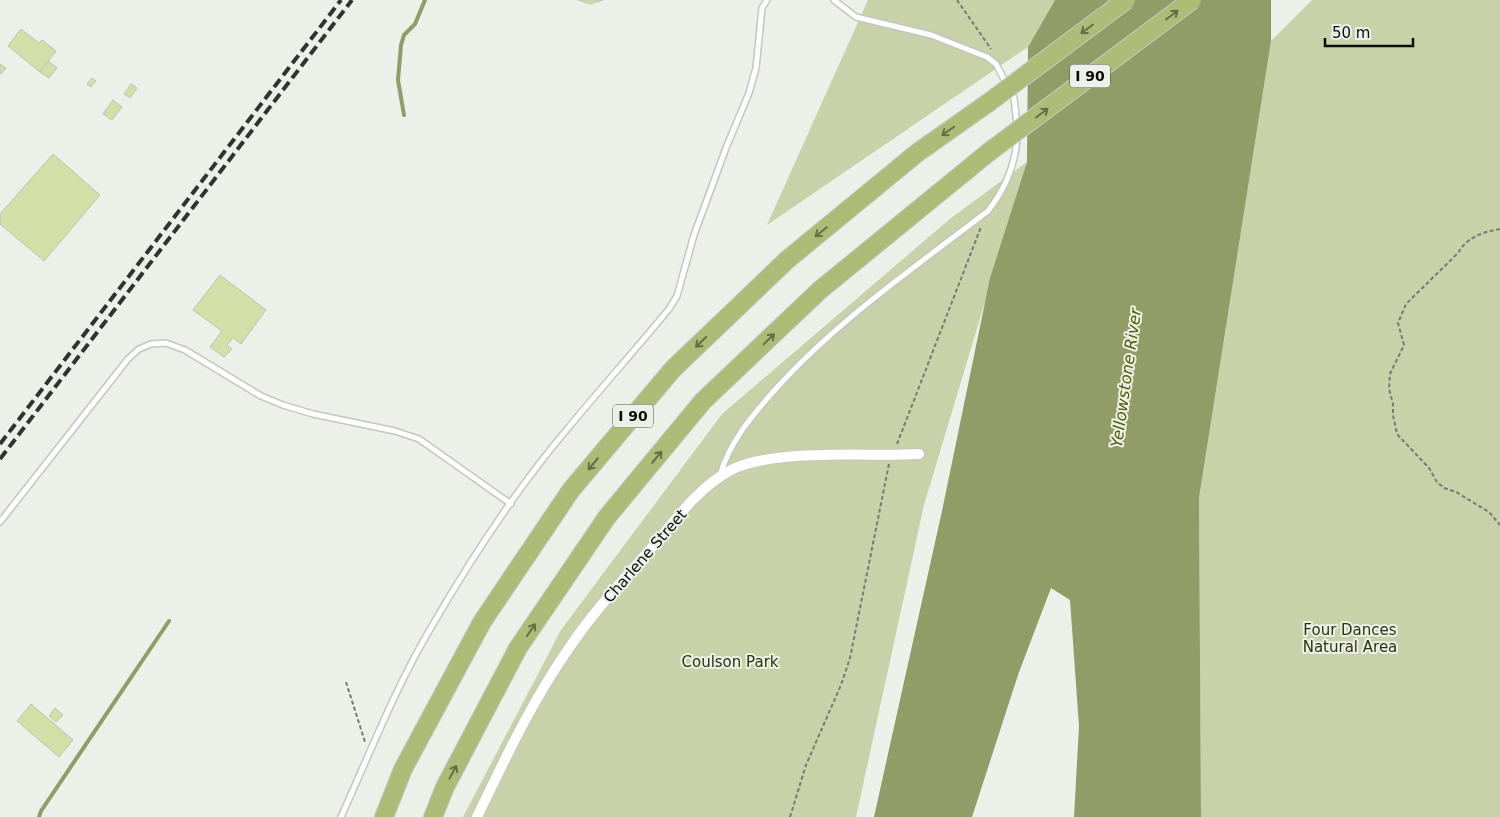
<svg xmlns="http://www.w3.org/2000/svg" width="1500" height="817" font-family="'DejaVu Sans',sans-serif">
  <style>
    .green { fill: #c9d1a9 }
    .water { fill: #919c66 }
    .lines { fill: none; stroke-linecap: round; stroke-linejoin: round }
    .stream { stroke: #919c66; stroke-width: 4 }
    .building { fill: #d3dfa6; stroke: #bfc1bb }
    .lane-casing { stroke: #c4c6c0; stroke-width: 8 }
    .street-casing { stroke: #c4c6c0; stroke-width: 12 }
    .highway-casing { stroke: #cacac9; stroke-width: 20 }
    .path { stroke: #797a76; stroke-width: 2; stroke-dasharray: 4 2.5; stroke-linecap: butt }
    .lane { stroke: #fff; stroke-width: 5 }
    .street { stroke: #fff; stroke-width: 10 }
    .highway { stroke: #aebb76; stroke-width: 18 }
    .rail { stroke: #323330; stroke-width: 4; stroke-dasharray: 10 5; stroke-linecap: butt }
    .highway-bridge-casing { stroke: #cacac9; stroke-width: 20; stroke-linecap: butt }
    .highway-bridge { stroke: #aebb76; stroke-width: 18 }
    .oneway { stroke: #656d46 }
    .labels { text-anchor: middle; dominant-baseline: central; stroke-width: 4; stroke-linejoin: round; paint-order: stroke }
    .shield { fill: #edefe9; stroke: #50514e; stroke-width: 1 }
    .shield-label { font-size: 14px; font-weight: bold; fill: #0c0d0b }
    .street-label { font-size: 15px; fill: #0c0d0b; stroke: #edefe9 }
    .park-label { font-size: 15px; fill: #2c3307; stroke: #edefe9 }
    .water-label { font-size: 16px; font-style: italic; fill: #515d00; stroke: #edefe9 }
  </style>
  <rect width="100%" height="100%" fill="#edefe9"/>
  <!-- green -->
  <g class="green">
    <path d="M868,0H1055L1028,47L767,225Z"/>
    <path d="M1312,0H1500V817H1201L1199,498L1271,41Z"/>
    <path d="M1027,162L924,505L856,817H463L561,630L722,414L951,218Z"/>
  </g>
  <!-- water -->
  <path class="water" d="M1055,0H1271V41L1199,498L1201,817H1074L1079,726L1070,600L1051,588L1019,672L972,817H874L942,511L990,278L1027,162L1028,47Z"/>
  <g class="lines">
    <!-- stream -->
    <g class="stream">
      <path d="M404,115L398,80L401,45L404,35L415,24L425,0"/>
      <path d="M39,817L41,811L169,621"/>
    </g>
  </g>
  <!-- building -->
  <g class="building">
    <path d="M578,0H603L590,4Z"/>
    <path d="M21,29L39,43L42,40L56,51L40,72L8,46Z"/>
    <path d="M48,61L57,68L49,78L40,72Z"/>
    <path d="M0,64L6,68L1,74L0,73Z"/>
    <path d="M92,78L96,81L91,87L87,84Z"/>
    <path d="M131,84L137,88L130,98L124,94Z"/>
    <path d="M113,100L122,107L112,120L103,114Z"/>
    <path d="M53,154L100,195L44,261L0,224V214Z"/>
    <path d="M220,275L266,310L241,344L233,338L227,345L232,349L224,357L210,347L222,331L193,310Z"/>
    <path d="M31,704L73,740L59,757L17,721Z"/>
    <path d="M55,708L63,715L56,722L49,716Z"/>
  </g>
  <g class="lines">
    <!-- lane casing -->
    <g class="lane-casing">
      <g id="lane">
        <path d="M834,0L856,17L931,35L987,57L996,64L1014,98L1017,125"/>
        <path d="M720,475C730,442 750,418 773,392C835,322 914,268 988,211C1005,189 1016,163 1017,136"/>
        <path d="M0,522L128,359L139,349L151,344L166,343L185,350L261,396L283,405L313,414L395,431L419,439L511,504"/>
        <path d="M341,817C370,753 396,686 432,626C472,557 517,488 569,427C602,387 636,349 669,309L677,296L694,235L726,148L749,93L756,68L762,8L767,0"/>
      </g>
    </g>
    <!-- street casing -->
    <g class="street-casing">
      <path id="street" d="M477,817C504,761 531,703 567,651C592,613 623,580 653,546C676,519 699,487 731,470C775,448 868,457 919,454"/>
    </g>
    <!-- highway casing -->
    <g class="highway-casing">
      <g id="highway">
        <path d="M384,817L403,769L482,622L571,490L673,369L787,260L917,153L988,103"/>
        <path d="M433,817L445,787L518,648L607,517L703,401L820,290L989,152"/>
      </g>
    </g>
    <!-- path -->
    <g class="path">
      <path d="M957,0L991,49"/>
      <path d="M1500,229C1483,232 1467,237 1458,253L1406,304L1398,323L1404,345L1390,374L1389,389L1393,404V415L1397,434L1429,468L1437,482L1444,488L1456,492L1489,512L1500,525"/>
      <path d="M897,444L981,227"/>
      <path d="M346,682L365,742"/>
      <path d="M790,817L806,765L841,685L850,658L889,464"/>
    </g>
    <!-- lane -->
    <use href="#lane" class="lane"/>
    <!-- street -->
    <use href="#street" class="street"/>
    <!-- highway -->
    <use href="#highway" class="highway"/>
    <!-- rail -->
    <g class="rail">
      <path d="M0,444L341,0"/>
      <path d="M0,459L352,0"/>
    </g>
    <!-- highway-bridge casing -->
    <g class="highway-bridge-casing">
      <g id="highway-bridge">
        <path d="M988,103L1126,0"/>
        <path d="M989,152L1192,0"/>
      </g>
    </g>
    <!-- highway-bridge -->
    <use href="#highway-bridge" class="highway-bridge"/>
  </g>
  <!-- one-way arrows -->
  <defs><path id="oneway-shaft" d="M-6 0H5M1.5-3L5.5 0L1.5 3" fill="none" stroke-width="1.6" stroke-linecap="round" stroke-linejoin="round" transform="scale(1.25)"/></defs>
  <g class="oneway">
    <use href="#oneway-shaft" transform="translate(1172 15) rotate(-37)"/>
    <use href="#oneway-shaft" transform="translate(1087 29) rotate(143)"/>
    <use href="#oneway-shaft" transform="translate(1042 113) rotate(-37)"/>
    <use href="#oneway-shaft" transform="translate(948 131) rotate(145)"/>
    <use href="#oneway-shaft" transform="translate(821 232) rotate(141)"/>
    <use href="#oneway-shaft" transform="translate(769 339) rotate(-44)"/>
    <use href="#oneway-shaft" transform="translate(701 342) rotate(136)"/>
    <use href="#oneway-shaft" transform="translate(657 457) rotate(-50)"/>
    <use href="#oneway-shaft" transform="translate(593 464) rotate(130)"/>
    <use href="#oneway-shaft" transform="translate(531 630) rotate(-56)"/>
    <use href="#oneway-shaft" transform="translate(453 772) rotate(-62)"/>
  </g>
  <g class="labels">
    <!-- shield labels -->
    <g class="shield">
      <rect x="1070" y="64.5" width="40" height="23" rx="4"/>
      <rect x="613" y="404.5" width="40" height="23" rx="4"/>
    </g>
    <g class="shield-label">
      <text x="1090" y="76">I 90</text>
      <text x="633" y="416">I 90</text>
    </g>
    <!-- street labels -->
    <g class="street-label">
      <text transform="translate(645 556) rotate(-49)">Charlene Street</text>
    </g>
    <!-- park labels -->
    <g class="park-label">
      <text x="1350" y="630">Four Dances<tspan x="1350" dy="17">Natural Area</tspan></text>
      <text x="730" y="662">Coulson Park</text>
    </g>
    <!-- water labels -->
    <g class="water-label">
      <text transform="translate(1126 378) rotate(-82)">Yellowstone River</text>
    </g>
  </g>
  <!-- scale -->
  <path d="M1325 38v8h88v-8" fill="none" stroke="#0c0d0b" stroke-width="2.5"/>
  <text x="1332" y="38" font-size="15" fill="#0c0d0b" stroke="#edefe9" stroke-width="4" paint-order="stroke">50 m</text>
</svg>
